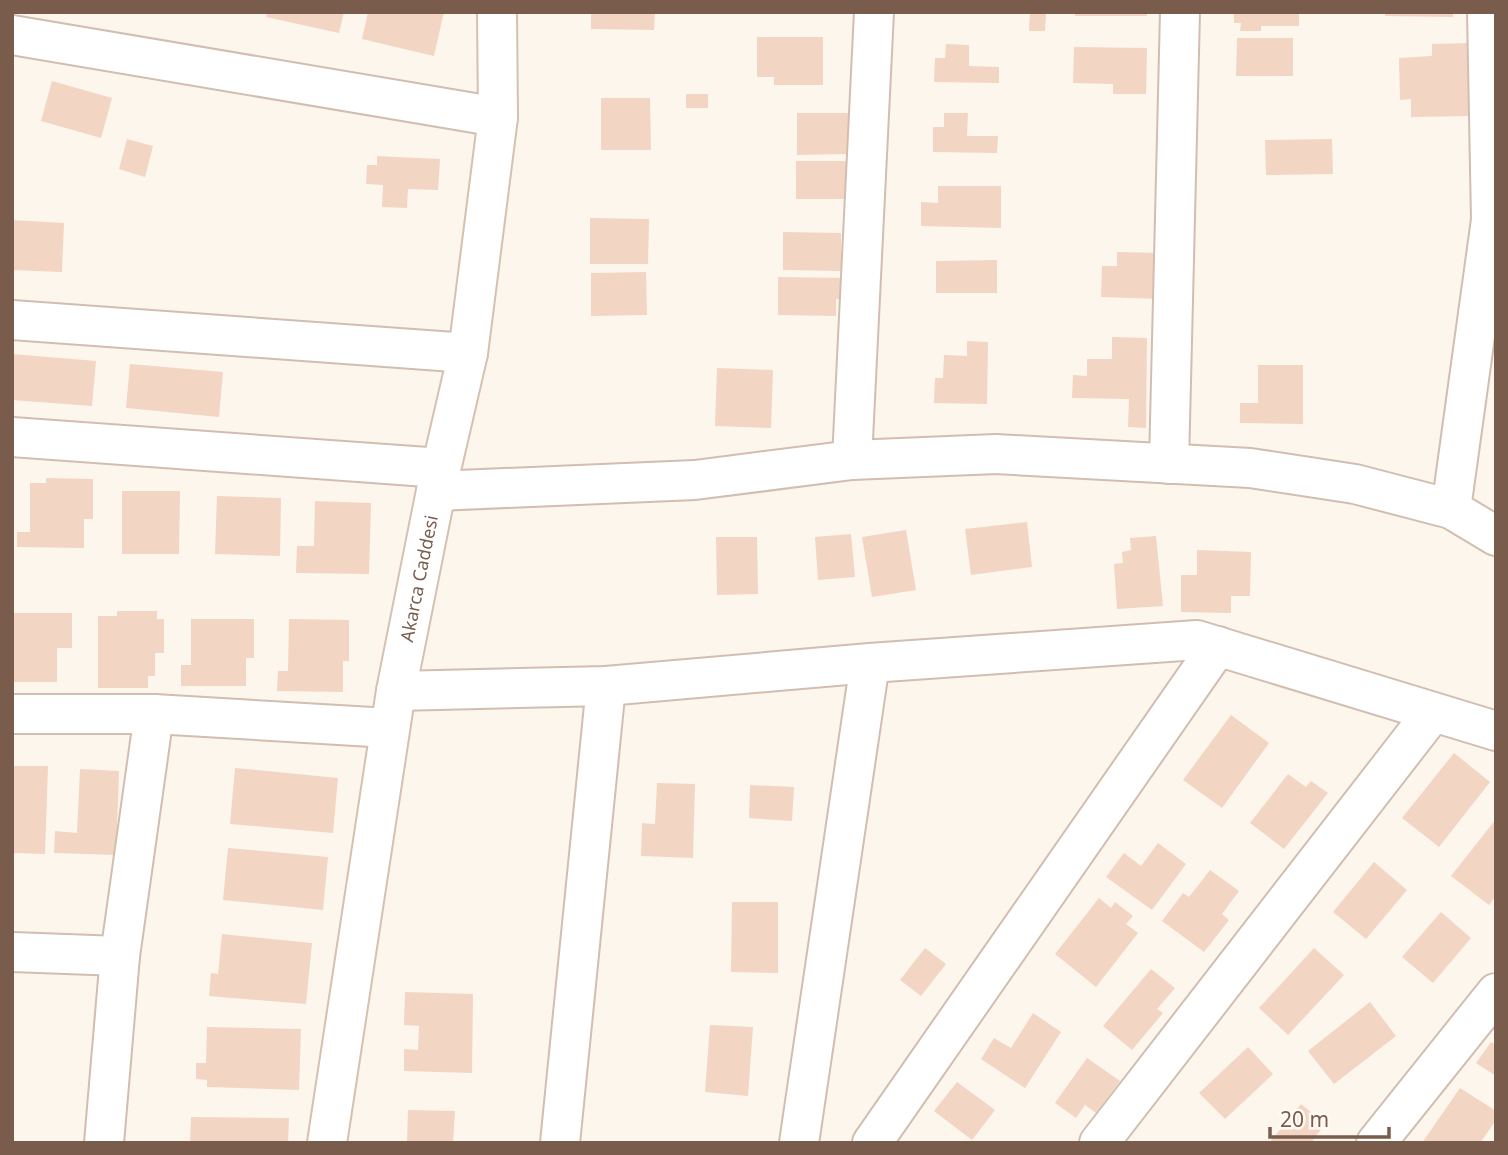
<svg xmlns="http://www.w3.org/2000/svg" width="1508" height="1155" font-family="'Noto Sans',sans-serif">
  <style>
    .building { fill: #f3d5c3 }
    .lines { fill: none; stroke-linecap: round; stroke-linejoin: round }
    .street-casing { stroke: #d1beb0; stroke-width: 42 }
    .secondary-casing { stroke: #d6c0b0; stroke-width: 42 }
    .street { stroke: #fff; stroke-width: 38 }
    .secondary { stroke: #fff; stroke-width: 38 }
    .labels { text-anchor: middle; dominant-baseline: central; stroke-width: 6; stroke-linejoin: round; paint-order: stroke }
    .street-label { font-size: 18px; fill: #7a5c4d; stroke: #fffaf3 }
  </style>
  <rect width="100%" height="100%" fill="#fdf6ec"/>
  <!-- building -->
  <g class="building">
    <path d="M267,12H344L339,33L266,17Z"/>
    <path d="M368,12H444L434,56L362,39Z"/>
    <path d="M591,12H655L654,30L591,29Z"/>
    <rect x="1075" y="12" width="72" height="4"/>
    <path d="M1234,12H1299V26H1261V31H1240L1241,23H1234Z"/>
    <path d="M1385,12H1453V17L1385,16Z"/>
    <path d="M1030,13L1046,14L1045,31H1029Z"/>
    <path d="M757,37H823V85H774V77H757Z"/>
    <path d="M1237,38H1293V76H1236Z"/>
    <path d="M1470,43L1472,116L1411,117V99L1400,100L1399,58L1432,56V44Z"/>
    <path d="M946,44L969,45V66L999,67V83L934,82L935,58H945Z"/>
    <path d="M1074,47L1147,48L1146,94H1113V84L1073,83Z"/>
    <path d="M52,81L112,98L101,138L41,121Z"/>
    <rect x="686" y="94" width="22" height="14"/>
    <path d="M601,98H650L651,150H601Z"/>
    <path d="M797,113H849V154L797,155Z"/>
    <path d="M944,113H968L967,136H998L997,153L933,152V127H944Z"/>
    <path d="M127,139L153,146L145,177L119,169Z"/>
    <path d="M1332,139L1333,174L1266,175L1265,140Z"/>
    <path d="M377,156L440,159L438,190L408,189L407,208L382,207L383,185L366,184L367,165H377Z"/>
    <rect x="796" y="161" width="55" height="38"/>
    <path d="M938,186H1001V228L921,226V202L938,203Z"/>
    <path d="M590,218L649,219L648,264H590Z"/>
    <path d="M12,220L64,223L62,272L12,270Z"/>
    <path d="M783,232L841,233V271L783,270Z"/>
    <path d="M1117,252L1159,253L1158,299L1101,297L1102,266H1117Z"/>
    <path d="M997,260V293H936V261Z"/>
    <path d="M646,272L647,315L591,316V273Z"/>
    <path d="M778,277L851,278V299H836V316L778,315Z"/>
    <path d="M1112,337L1147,338L1146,428L1128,427L1129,399L1072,398L1073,375L1087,376V359H1112Z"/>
    <path d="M967,341L988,342L987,404L934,403L935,378H943L944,355L967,356Z"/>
    <path d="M12,354L96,361L92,406L12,400Z"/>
    <path d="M130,364L223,372L219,417L126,408Z"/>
    <path d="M1258,365H1303V424L1240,423V403H1258Z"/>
    <path d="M717,368L773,370L771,428L715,426Z"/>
    <path d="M46,478L93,479V519H84V548L17,547V532H30V483H46Z"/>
    <path d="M122,491H180L179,554H122Z"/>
    <path d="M217,496L281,498L280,556L215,554Z"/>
    <path d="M315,501L371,503L369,574L296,573L297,546H314Z"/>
    <path d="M1027,522L1032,567L971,575L965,529Z"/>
    <path d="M906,530L916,590L872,597L862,537Z"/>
    <path d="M851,534L855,577L818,580L815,537Z"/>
    <path d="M1156,536L1163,606L1117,609L1114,564L1123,563L1122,552L1131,550L1130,538Z"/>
    <path d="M716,537H757L758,594L717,595Z"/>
    <path d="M1197,550L1251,552L1250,596H1231V613L1181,612V575H1197Z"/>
    <path d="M117,611H157V619H164V653H155V676H148V688H98V616H117Z"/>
    <path d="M12,613H72V648H57V682H12Z"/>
    <path d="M191,619H254V658H246V686H181V665H191Z"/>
    <path d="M289,619L349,620V661H343V692L277,691L278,671H288Z"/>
    <path d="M1231,715L1269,743L1222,808L1183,780Z"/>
    <path d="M1454,753L1490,782L1439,847L1402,818Z"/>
    <path d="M12,766H48L45,854L12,853Z"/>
    <path d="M235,768L338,778L333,833L230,824Z"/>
    <path d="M80,769L119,771L116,855L54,853L55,831L77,833Z"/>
    <path d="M1288,774L1306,787L1311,781L1328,793L1284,849L1250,823Z"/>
    <path d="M657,783L695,784L693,858L641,856L642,823L655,824Z"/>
    <path d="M750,785L794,787L792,821L749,818Z"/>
    <path d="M1496,819V896L1489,905L1451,876Z"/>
    <path d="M1158,843L1186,864L1152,910L1106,877L1124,853L1141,866Z"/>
    <path d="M228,848L328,857L323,910L223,900Z"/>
    <path d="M1374,862L1407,890L1366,939L1333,912Z"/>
    <path d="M1210,870L1239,891L1222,914L1229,920L1204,952L1162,921L1183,893L1189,897Z"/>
    <path d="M1099,898L1111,908L1115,902L1133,916L1126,924L1138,933L1096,987L1055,954Z"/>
    <path d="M732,902H778V973L731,972Z"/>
    <path d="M1441,912L1471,938L1433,983L1402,957Z"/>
    <path d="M222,934L312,943L306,1004L209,996L211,973L218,974Z"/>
    <path d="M925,948L946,964L921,996L900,980Z"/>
    <path d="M1314,948L1344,975L1288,1035L1259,1008Z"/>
    <path d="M1151,969L1175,988L1157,1009L1163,1013L1132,1050L1103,1026Z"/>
    <path d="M405,992L473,994L472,1073L404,1071V1049L418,1050L419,1026L404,1025Z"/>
    <path d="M1370,1002L1396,1036L1334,1084L1308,1051Z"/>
    <path d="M1033,1013L1061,1032L1025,1088L981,1059L994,1038L1011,1048Z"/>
    <path d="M710,1025L753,1027L748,1096L705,1092Z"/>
    <path d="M207,1027L301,1029L299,1090L207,1087V1080L196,1079V1063H206Z"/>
    <path d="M1491,1042L1496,1045V1076L1476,1063Z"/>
    <path d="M1248,1047L1273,1074L1225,1119L1199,1093Z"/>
    <path d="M1087,1058L1120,1081L1096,1113L1085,1105L1076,1118L1055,1103Z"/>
    <path d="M957,1082L995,1110L972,1140L934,1111Z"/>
    <path d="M1460,1088L1496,1111V1120L1480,1143H1422Z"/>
    <path d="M1301,1104L1325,1124L1311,1143H1269Z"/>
    <path d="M408,1110L455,1111L453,1143H407Z"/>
    <path d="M191,1117L289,1118L288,1143H190Z"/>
  </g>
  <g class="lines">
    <!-- street casing -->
    <g class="street-casing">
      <g id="street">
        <path d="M12,35L498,117"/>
        <path d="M12,320L468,353"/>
        <path d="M12,437L441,468"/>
        <path d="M852,460L874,12"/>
        <path d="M1169,464L1180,12"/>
        <path d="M436,491L695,480L852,460L996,454L1250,468L1355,484L1451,509L1496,536"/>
        <path d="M1451,509L1491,220L1487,12"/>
        <path d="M396,691L606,686L870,663L1197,640L1496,731"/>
        <path d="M12,714H154L389,728"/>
        <path d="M12,952L120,956"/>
        <path d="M104,1143L120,956L154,714"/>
        <path d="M560,1143L606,686"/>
        <path d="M799,1143L870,663"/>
        <path d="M872,1143L1218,646"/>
        <path d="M1099,1143L1433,712"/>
        <path d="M1376,1143L1496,993"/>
      </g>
    </g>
    <!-- secondary casing -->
    <g class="secondary-casing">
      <g id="secondary">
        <path id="s1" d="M327,1143L396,691L436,491L468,353L498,117L497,12"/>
      </g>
    </g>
    <!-- street -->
    <use href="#street" class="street"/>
    <!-- secondary -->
    <use href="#secondary" class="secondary"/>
  </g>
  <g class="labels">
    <!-- street labels -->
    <g class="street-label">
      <text stroke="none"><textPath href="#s1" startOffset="572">Akarca Caddesi</textPath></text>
    </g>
  </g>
  <!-- border -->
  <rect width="1508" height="1155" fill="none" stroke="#7a5c4d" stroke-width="28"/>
  <!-- scale -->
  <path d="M1270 1127v10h119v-10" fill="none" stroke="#7a5c4d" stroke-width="3.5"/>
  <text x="1280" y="1127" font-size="21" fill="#7a5c4d" stroke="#fffaf3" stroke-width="5" paint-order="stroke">20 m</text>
</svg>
